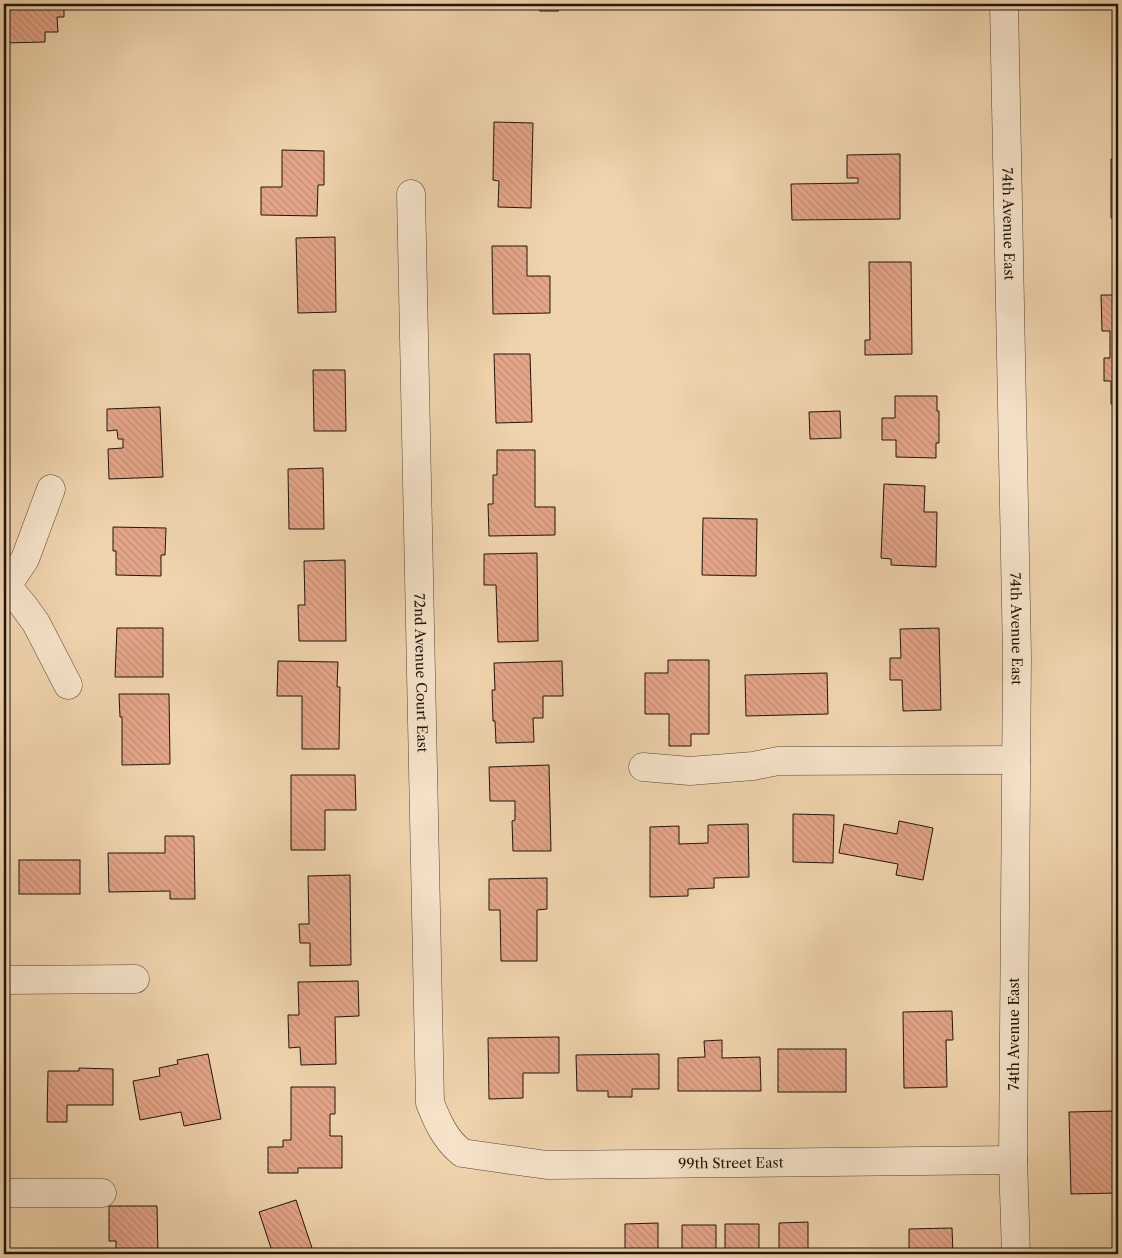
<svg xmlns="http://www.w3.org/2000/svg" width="1122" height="1258" font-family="'Libre Caslon Text',serif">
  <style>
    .building { fill: url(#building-back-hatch); stroke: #1f160a }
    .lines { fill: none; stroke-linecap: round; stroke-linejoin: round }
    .minor-casing { stroke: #534532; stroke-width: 29 }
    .minor { stroke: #f5e2c9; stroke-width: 28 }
    .labels { text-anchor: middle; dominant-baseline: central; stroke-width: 4; stroke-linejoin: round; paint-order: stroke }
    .street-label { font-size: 14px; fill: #1f160a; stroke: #f5e2c9 }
  </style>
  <defs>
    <pattern id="building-back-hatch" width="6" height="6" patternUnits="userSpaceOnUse" patternTransform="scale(1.25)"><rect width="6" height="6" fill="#e4a588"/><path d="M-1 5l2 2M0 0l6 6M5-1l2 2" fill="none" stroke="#c38d74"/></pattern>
  </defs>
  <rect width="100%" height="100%" fill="#efd3ac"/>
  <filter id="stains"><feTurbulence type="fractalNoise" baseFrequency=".004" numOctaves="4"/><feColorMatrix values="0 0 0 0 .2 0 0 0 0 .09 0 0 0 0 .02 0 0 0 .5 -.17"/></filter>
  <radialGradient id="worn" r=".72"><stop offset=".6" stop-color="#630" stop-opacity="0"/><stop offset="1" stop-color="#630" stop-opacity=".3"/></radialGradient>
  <!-- building -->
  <g class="building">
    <path d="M4,4H64V17H57L58,32H45V42L4,43Z"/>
    <path d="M486,4H502V9L486,8Z"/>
    <rect x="540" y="4" width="18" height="7"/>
    <path d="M1117,118H1118V218H1111V159H1117Z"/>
    <path d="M494,122L533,123L531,208L498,207L499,181L493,180Z"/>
    <path d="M282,150L324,151V185H318L317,216L261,215V187H282Z"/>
    <path d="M900,154V219L792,220L791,184L858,183V178H847V155Z"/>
    <path d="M335,237L336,312L298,313L296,238Z"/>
    <path d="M492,246H527V276H550V313L493,314Z"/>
    <path d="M869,262H911L912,354L865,355V340H870Z"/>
    <path d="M1115,265H1118V404H1111V381H1104V358H1110V331H1102L1101,295H1116Z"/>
    <path d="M494,354H530L532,422L496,423Z"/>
    <path d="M313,370H345L346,431H314Z"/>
    <path d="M895,396H937V411H939V443H936V458L896,457V440H882V418H895Z"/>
    <path d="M160,407L163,477L109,479L108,449L123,448V439H118L117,430L107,431V409Z"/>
    <path d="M840,411L841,438L810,439L809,412Z"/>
    <path d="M497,450H535V507H555V535L489,536L488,504H493V475H497Z"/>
    <path d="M323,468L324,529H289L288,469Z"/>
    <path d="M884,484L925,486L924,512H937L936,567L891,565V559L881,558Z"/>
    <path d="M703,518L757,519L756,576L702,575Z"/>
    <path d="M113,527L166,528L165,555H161V576L116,575V551H113Z"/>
    <path d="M537,553L538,641L498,642L496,585H484V554Z"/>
    <path d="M345,560L346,641H299L298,605H305L304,561Z"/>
    <path d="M117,628H163V677H115Z"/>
    <path d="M939,628L941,710L903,711L902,680H890V658H901L900,629Z"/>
    <path d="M668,660H709V734H691V746H669V714H645V673H668Z"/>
    <path d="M278,661L338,662L337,687H340L339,749H302V696H277Z"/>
    <path d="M562,661L563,696H543V718H533L534,742L496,743L495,721H493L492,690H495L494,663Z"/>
    <path d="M827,673L828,714L746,716L745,675Z"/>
    <path d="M119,694H169L170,764L122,765V717H120Z"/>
    <path d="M549,765L551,851H513L512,821L515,820V801H490L489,767Z"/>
    <path d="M291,775H355L356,810H325V850H291Z"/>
    <path d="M793,814L834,815L833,863L793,862Z"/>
    <path d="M899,821L933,828L923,880L896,875L898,864L839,853L844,824L897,834Z"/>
    <path d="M748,824L749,877L714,878V888L688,889V896L650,897V827L679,826V844L708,843V825Z"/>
    <path d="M165,836H194L195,899H170V891L109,892L108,853H165Z"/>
    <rect x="19" y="860" width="61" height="34"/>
    <path d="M350,875L351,965L310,966V943H300L299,924H309L308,876Z"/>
    <path d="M547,878V909L537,910V961H501L500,910H489V879Z"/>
    <path d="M358,981L359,1016L335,1017L336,1064L301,1065L300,1047L289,1048L288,1015H299L298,982Z"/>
    <path d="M952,1011L953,1040H946L947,1087L904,1088L903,1012Z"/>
    <path d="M559,1037V1073H523V1098L489,1099L488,1038Z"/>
    <path d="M722,1040V1058L760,1057L761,1091H678V1058L705,1057L704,1041Z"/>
    <rect x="778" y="1049" width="68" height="43"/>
    <path d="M208,1054L221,1119L184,1126L181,1112L140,1120L133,1081L160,1076L159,1068L178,1064L177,1060Z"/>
    <path d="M659,1054V1089H632V1097H608V1091H577L576,1055Z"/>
    <path d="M79,1068L113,1069V1105H67V1122H47L48,1071H79Z"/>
    <path d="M291,1087H335V1114H330V1136H342V1168H298V1173H268V1147H283V1140H291Z"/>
    <path d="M1116,1111L1118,1193L1071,1194L1069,1112Z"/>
    <path d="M296,1200L314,1254H273L259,1212Z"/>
    <path d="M109,1206H157L158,1254H116V1241H109Z"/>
    <path d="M808,1222V1252H830V1254H779V1223Z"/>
    <path d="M658,1223V1254H625V1224Z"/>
    <path d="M725,1224H759V1254H682V1225H716V1249H725Z"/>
    <path d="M952,1228L953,1254H909V1229Z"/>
    <path d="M555,1250V1254H520V1251Z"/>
  </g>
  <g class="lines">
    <!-- minor casing -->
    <g class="minor-casing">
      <g id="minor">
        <path id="s1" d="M1004,4L1017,656L1013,1160L1016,1254"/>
        <path id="s2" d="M411,194L430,1103C438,1123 445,1139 462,1153L547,1165L1013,1160"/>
        <path d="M7,586L23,605L36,623L68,685"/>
        <path d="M7,586L25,559L51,489"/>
        <path d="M643,767L690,771L753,766L778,761L1016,760"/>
        <path d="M4,980L135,979"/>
        <path d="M4,1193H102"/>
      </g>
    </g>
    <!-- minor -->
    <use href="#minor" class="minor"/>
  </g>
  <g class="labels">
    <!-- street labels -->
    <g class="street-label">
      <text stroke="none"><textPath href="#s1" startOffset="220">74th Avenue East</textPath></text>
      <text stroke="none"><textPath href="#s1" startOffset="625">74th Avenue East</textPath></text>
      <text stroke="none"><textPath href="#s2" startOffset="479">72nd Avenue Court East</textPath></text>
      <text transform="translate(1014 1034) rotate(-90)">74th Avenue East</text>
      <text stroke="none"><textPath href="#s2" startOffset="1239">99th Street East</textPath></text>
    </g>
  </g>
  <!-- margin -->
  <rect width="1122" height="1258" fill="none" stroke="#efd3ac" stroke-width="20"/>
  <rect x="5" y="5" width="1112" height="1248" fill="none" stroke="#1f160a" stroke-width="2.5"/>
  <rect x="10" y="10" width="1102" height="1238" fill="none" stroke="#1f160a"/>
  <rect width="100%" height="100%" filter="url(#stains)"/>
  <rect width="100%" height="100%" fill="url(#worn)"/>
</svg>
